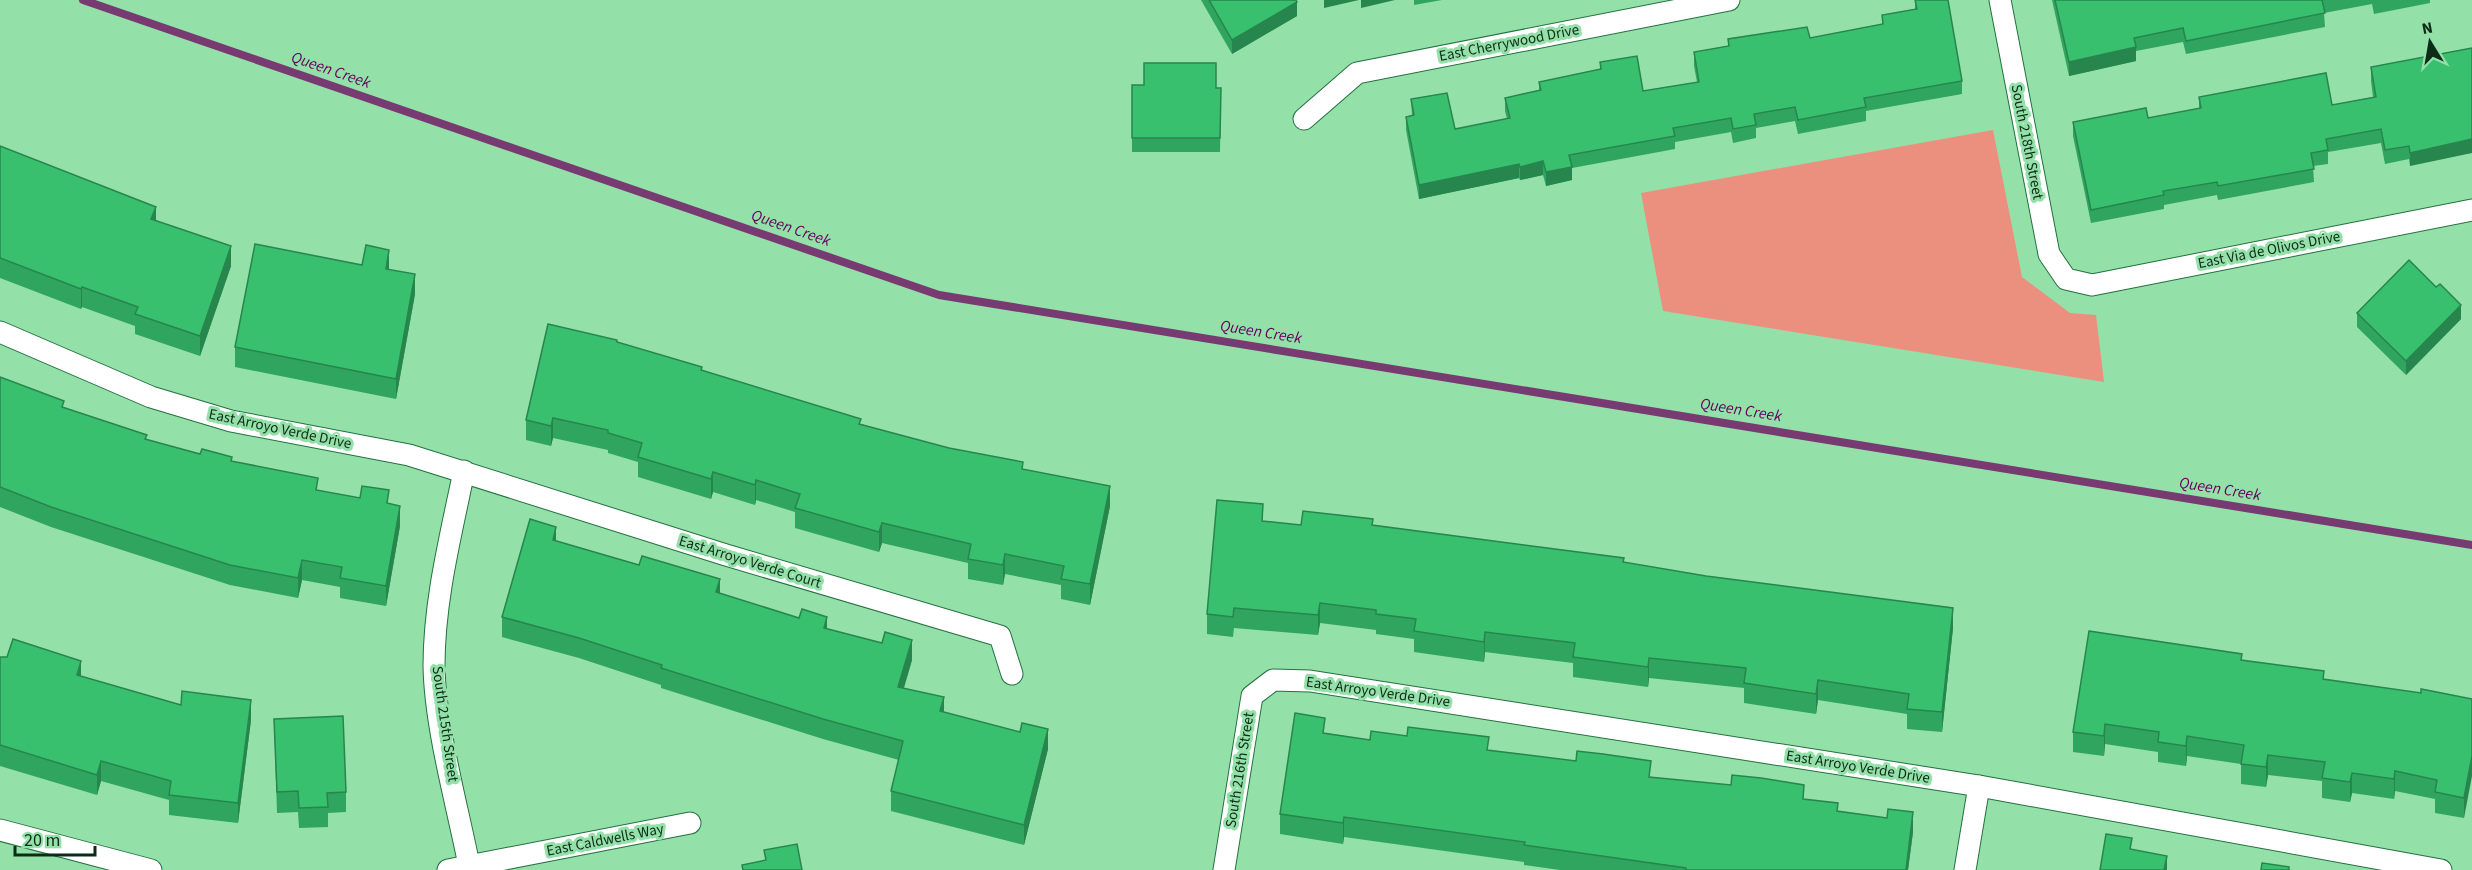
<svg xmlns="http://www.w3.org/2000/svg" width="2472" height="870" font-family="'Source Sans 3',sans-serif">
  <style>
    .green { fill: #eb907e }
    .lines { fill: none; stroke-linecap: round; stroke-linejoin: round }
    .stream { stroke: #773b72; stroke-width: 8 }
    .minor-casing { stroke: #247141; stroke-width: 23 }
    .minor { stroke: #fff; stroke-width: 21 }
    .wall { fill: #30a55f }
    .shaded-wall { fill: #27864d }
    .building { fill: #38c06e; stroke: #27864d; stroke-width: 1.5 }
    .labels { text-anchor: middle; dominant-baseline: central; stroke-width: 6; stroke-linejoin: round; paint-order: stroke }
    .street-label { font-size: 15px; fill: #0d2c18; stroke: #94e0a9 }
    .water-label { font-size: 16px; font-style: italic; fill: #64005c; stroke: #94e0a9 }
  </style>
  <rect width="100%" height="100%" fill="#94e0a9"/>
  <!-- green -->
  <path class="green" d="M1993,130L2022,277L2070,313L2096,315L2104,382L1663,311L1641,193Z"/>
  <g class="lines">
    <!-- stream -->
    <path class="stream" d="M83,0L939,295L2472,545"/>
    <!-- minor casing -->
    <g class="minor-casing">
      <g id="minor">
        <path d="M2000,0L2049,254L2066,279L2092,285L2472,210"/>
        <path d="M1304,119L1357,73L1729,0"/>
        <path d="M0,332L151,397L231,421L409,455L726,555L1000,636L1012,674"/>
        <path d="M464,471C451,535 434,600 434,666C435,728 458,808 470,870"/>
        <path d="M0,830L151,870"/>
        <path d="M448,870L690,823"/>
        <path d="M1224,870L1252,696L1273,680L1310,681L1979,786L2441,870"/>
        <path d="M1965,870L1979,786"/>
      </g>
    </g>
    <!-- minor -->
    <use href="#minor" class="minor"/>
  </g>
  <!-- wall -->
  <g class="wall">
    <path d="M1201,0H1296L1297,16L1232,54Z"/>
    <path d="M1414,0H1442L1414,5Z"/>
    <path d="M1915,0L1962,81V94L1866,111V121L1798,134L1795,121L1756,128V138L1733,143L1731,132L1675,142V149L1572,168V180L1546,186L1543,175L1520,180L1519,178L1419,199L1406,130V117L1412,115L1411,99L1455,129L1507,119L1505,111V98L1539,90V82L1600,69V62L1643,91L1697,82L1694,66V52L1728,46V39L1810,38L1882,24V15L1915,9Z"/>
    <path d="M2052,0H2430V3L2374,14L2372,4L2324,13L2325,27L2186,54L2183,42L2136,51V61L2069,76Z"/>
    <path d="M2472,48L2410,166L2409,159L2385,164L2381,143L2328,152V164L2313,166L2314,182L2218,200L2217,195L2164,205V209L2091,223L2073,136V122L2148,118L2199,108V97L2332,105L2373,97L2371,81V67Z"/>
    <path d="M1132,85L1221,88L1220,152H1132Z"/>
    <path d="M0,146L156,220L231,266L200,356L135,334V326L82,307L81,309L0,278Z"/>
    <path d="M362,265L389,270L415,294L396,399L235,367V347Z"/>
    <path d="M2357,313L2461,319L2406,375L2357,327Z"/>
    <path d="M617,342L702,370L861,424L1023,469L1110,506L1090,605L1061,599V585L1005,574L1003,585L968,579V563L882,543L879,552L795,528V512L756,500L755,505L713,492L711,499L638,477V462L608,453V450L553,438L551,446L526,440V420Z"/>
    <path d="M0,377L64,408L147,440L200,454L232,461L318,490L389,504L400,526L386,606L340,598V587L302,580L298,598L230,585L51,527L0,507Z"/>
    <path d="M1263,521L1301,525H1373L1624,562L1953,628L1942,732L1907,729V714L1818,700L1816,714L1744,703V688L1649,678L1648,687L1573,677V663L1485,652L1484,662L1414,652V639L1376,634V630L1320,623L1318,635L1234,628L1233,637L1207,634V614Z"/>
    <path d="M556,541L720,593L827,629L912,660L904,688L944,712L1048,749L1024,845L891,811V791L899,760L823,739L661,688V685L579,658L502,637V617Z"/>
    <path d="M0,657L81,676L181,705L251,720L238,823L169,815V800L101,781L97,795L0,766Z"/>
    <path d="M2242,660L2324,679L2421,693L2472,699L2464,818L2435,813V799L2395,791L2394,799L2352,793L2350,802L2322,798V781L2268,775L2266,787L2241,784V764L2187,756L2186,766L2158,762V752L2105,744L2104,756L2073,752V732Z"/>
    <path d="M274,719L346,792V812L328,813V827L299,828L298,812L277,813Z"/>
    <path d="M1325,733L1370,740L1489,750L1651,777L1804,799L1838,812L1913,832L1908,870H1560L1524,865V862L1344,837L1343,844L1280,834V814Z"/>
  </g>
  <!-- shaded-wall -->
  <g class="shaded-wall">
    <path d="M1324,0H1359L1324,8Z"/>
    <path d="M1361,0H1395L1361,8Z"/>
    <path d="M1297,2V16L1232,54V40Z"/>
    <path d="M2136,47V61L2069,76V62Z"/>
    <path d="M2472,139V153L2410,166V153Z"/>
    <path d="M1543,161V175L1520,180V167Z"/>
    <path d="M1519,164V178L1419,199V185Z"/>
    <path d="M1572,167V180L1546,186V172Z"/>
    <path d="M156,207V227L151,219Z"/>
    <path d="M231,246V266L200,356V336Z"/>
    <path d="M389,250V270L386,269Z"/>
    <path d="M415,274V294L396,399V379Z"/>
    <path d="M82,287V307L81,309V289Z"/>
    <path d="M2461,305V319L2406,375V361Z"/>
    <path d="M553,418V438L551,446V426Z"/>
    <path d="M713,472V492L711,499V479Z"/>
    <path d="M756,480V500L755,505V485Z"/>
    <path d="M1110,486V506L1090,605V584Z"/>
    <path d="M400,506V526L386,606V586Z"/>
    <path d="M882,523V543L879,552V532Z"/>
    <path d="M556,527V547L553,540Z"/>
    <path d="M1005,554V574L1003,585V565Z"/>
    <path d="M302,560V580L298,598V578Z"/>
    <path d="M720,579V599L716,592Z"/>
    <path d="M1320,603V623L1318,635V615Z"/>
    <path d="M1953,608V628L1942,732V712Z"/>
    <path d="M827,617V637L824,628Z"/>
    <path d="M1485,632V652L1484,662V642Z"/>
    <path d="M912,640V660L898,707V687Z"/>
    <path d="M1649,658V678L1648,687V667Z"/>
    <path d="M81,661V681L77,675Z"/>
    <path d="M1818,680V700L1816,714V694Z"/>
    <path d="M944,697V717L940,711Z"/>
    <path d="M251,700V720L238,823V803Z"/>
    <path d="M2105,724V744L2104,756V736Z"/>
    <path d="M1048,729V749L1024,845V825Z"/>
    <path d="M2187,736V756L2186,766V746Z"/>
    <path d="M2268,755V775L2266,787V767Z"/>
    <path d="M2472,756V776L2464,818V798Z"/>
    <path d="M101,761V781L97,795V775Z"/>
    <path d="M2395,771V791L2394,799V779Z"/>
    <path d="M2352,773V793L2350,802V782Z"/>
    <path d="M1913,812V832L1908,870H1906Z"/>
    <path d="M1344,817V837L1343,844V823Z"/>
    <path d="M2167,856V870H2164Z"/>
  </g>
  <!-- building -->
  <g class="building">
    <path d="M1209,0H1296L1297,2L1232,40Z"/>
    <path d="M1915,0H1948L1962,81L1864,98L1866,107L1798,120L1795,107L1754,114L1756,125L1733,129L1731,118L1673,128L1675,136L1569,155L1572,167L1546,172L1543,161L1520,167L1519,164L1419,185L1406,117L1414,115L1411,99L1447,93L1455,129L1510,118L1505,98L1541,90L1539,82L1601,69L1600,62L1637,56L1643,91L1699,82L1694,52L1729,46L1728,39L1807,27L1810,38L1883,24L1882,15L1917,9Z"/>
    <path d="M2055,0H2322L2325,13L2186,41L2183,28L2134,38L2136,47L2069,62Z"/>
    <path d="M2472,48V139L2410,153L2409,146L2385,150L2381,129L2326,139L2328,150L2311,153L2314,169L2218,186L2217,182L2163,191L2164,195L2091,210L2073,122L2146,108L2148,118L2201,108L2199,97L2326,73L2332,105L2376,97L2371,67Z"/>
    <path d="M1144,63H1216V88H1221L1220,138H1132V85H1144Z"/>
    <path d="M0,146L156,207L151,219L231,246L200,336L135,314L138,307L82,287L81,289L0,258Z"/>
    <path d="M255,244L362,265L366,245L389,250L386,269L415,274L396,379L235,347Z"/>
    <path d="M2409,260L2436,287L2440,284L2461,305L2406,361L2357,313Z"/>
    <path d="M548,324L617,340V342L702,367L701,370L861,419L859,424L949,448L1023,462L1022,469L1110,486L1090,584L1061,579L1064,566L1005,554L1003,565L968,559L971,544L882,523L879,532L795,508L800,494L756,480L755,485L713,472L711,479L638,457L642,443L608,433V430L553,418L551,426L526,420Z"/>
    <path d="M0,377L64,401L62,407L147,435L145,439L200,454L202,449L232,457L231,461L318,478L316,490L360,498L362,486L389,490L387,503L400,506L386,586L340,578L342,567L302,560L298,578L230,565L51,507L0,487Z"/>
    <path d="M1217,500L1263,504L1262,521L1301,525L1303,511L1373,519L1372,525L1624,558L1623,562L1706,576L1953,608L1942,712L1907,709L1909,694L1818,680L1816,694L1744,683L1746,668L1649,658L1648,667L1573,657L1575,643L1485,632L1484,642L1414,631L1416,619L1376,614V610L1320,603L1318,615L1234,608L1233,617L1207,614Z"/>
    <path d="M530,519L556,527L553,540L639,565L642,556L720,579L716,592L799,618L802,609L827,617L824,628L882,643L885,632L912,640L898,687L944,697L940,711L1020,732L1022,723L1048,729L1024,825L891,791L903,741L823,719L661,668L662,665L579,638L502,617Z"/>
    <path d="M2089,631L2242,654L2241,660L2324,671L2323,679L2421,693V689L2472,699V756L2464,798L2435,792L2437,780L2395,771L2394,779L2352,773L2350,782L2322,778L2325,762L2268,755L2266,767L2241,764L2244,745L2187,736L2186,746L2158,742L2159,732L2105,724L2104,736L2073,732Z"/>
    <path d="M13,639L81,661L77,675L181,705L182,691L251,700L238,803L169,795L171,781L101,761L97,775L0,745V657H7Z"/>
    <path d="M1295,713L1325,718L1323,733L1370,740L1371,731L1407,736L1408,727L1489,737L1487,750L1576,761L1577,751L1603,754L1651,761L1649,777L1731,785L1732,775L1761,778L1804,785L1803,799L1838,803L1837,811L1887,818L1888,809L1913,812L1906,870H1686V868L1524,845L1525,842L1344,817L1343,823L1280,814Z"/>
    <path d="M343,716L346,792L327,793L328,807L299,808L298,791L277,792L274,719Z"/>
    <path d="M2106,834L2132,838L2130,849L2167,856L2164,870H2100Z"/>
    <path d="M797,844L802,870H743L742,865L766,860L764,850Z"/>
    <path d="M2262,863L2289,867V870H2261Z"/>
  </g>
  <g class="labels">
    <!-- street labels -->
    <g class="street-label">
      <text transform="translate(1509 43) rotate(-11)">East Cherrywood Drive</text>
      <text transform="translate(2027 142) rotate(79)">South 218th Street</text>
      <text transform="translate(2269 250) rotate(-11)">East Via de Olivos Drive</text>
      <text transform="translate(280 429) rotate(12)">East Arroyo Verde Drive</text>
      <text transform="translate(750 562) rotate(17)">East Arroyo Verde Court</text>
      <text transform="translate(1378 692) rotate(8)">East Arroyo Verde Drive</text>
      <text transform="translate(445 724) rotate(82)">South 215th Street</text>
      <text transform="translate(1858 767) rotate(9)">East Arroyo Verde Drive</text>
      <text transform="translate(1240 770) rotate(-81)">South 216th Street</text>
      <text transform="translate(605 840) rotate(-11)">East Caldwells Way</text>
    </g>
    <!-- water labels -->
    <g class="water-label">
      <text transform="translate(331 70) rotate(19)">Queen Creek</text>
      <text transform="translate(791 228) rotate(19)">Queen Creek</text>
      <text transform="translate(1261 332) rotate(9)">Queen Creek</text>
      <text transform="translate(1741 410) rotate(9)">Queen Creek</text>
      <text transform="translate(2220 489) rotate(9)">Queen Creek</text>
    </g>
  </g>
  <!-- north arrow -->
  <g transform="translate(2430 42) rotate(349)" stroke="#94e0a9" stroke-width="4.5" paint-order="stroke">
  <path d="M0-4.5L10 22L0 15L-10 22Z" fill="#0d2c18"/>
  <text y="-9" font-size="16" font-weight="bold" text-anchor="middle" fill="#0d2c18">N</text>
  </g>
  <!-- scale -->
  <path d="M15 846v9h80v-9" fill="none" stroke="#0d2c18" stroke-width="3"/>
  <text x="24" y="846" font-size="18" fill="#0d2c18" stroke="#94e0a9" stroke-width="4.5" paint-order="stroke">20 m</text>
</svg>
